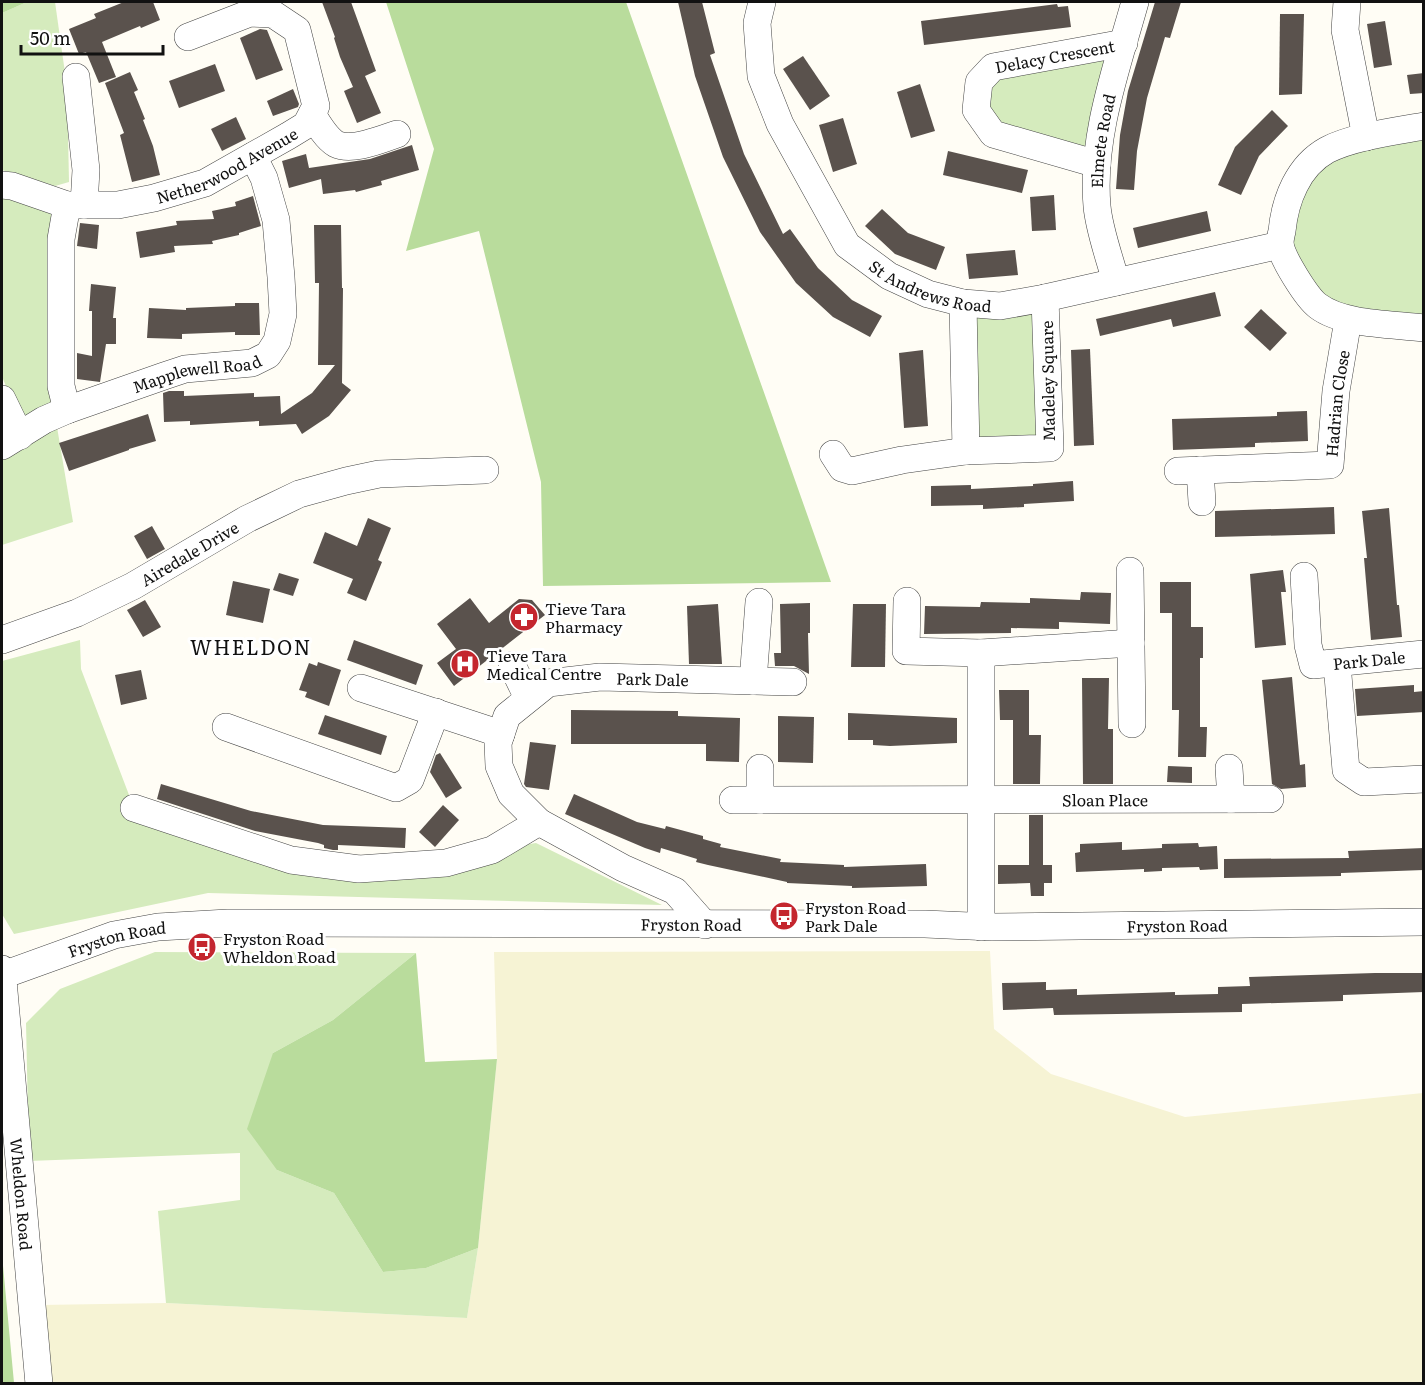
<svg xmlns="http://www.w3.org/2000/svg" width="1425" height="1385" font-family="Literata,serif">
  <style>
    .farmland { fill: #f6f3d4 }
    .green { fill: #d5ebbd }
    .forest { fill: #b9dc9c }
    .building { fill: #5a524d }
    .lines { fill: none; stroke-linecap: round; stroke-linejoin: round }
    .minor-casing { stroke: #444; stroke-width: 28 }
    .minor { stroke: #fff; stroke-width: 27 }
    .labels { text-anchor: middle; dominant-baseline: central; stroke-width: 6; stroke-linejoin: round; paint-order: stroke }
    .street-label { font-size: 16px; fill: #111; stroke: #fff }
    .poi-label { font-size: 16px; fill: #111; stroke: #fff; text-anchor: start }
    .quarter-label { font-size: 20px; letter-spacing: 1.5px; fill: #111; stroke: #fff }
  </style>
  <rect width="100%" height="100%" fill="#fffdf5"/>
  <!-- farmland -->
  <path class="farmland" d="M990,951L994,1029L1051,1074L1185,1117L1423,1093V1383H51L40,1305L166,1303L467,1318L478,1248L497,1059L494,952Z"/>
  <!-- green -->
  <g class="green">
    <path d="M27,2H55L67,87L69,182L55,186L2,170V13Z"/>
    <path d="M1124,43L1097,164L993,134L979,82Z"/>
    <path d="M1423,126V328L1348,320L1295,277L1284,214L1309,164Z"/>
    <path d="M3,195L53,211L54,401L20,420L3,379Z"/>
    <path d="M1045,298L1050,448L966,451L963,303Z"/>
    <path d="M57,427L73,522L2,545V460Z"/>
    <path d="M80,640L81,669L134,808L291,860L492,850L536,843L662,905L208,893L14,934L2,914V661Z"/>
    <path d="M155,952L416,953L333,1020L273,1053L277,1170L334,1193L383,1272L426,1268L478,1248L467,1318L166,1303L158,1211L240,1200V1153L29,1161L26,1023L60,989Z"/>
  </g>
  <!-- forest -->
  <g class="forest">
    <path d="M2,2H27L2,13Z"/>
    <path d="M386,2H626L831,582L543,586L541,482L479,231L406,251L434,149Z"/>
    <path d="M416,953L425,1062L497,1059L478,1248L426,1268L383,1272L334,1193L277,1170L247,1129L273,1053L333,1020Z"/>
    <path d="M2,1255L14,1383H2Z"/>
  </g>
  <!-- building -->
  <g class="building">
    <path d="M124,2H153L160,20L141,28L140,26L102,42L116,77L99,83L86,52L79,54L69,29L96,18L94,14Z"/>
    <path d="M322,2H351L376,71L365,76L381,113L357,123L344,91L353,87L340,57L334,38L335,37Z"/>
    <path d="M678,2H702L715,53L710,55L744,154L783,234L790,229L818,268L852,300L882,316L870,337L833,317L796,283L760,232L723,157L695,76Z"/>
    <path d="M1155,2H1181L1170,38L1165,37L1147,98L1137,151L1134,190L1116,189L1120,135L1128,91Z"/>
    <path d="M1057,4L1058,7L1068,6L1071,27L924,45L921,21Z"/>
    <path d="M1280,14H1304L1302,94L1279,95Z"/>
    <path d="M1385,21L1392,65L1374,68L1367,24Z"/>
    <path d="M260,29L267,30L283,70L256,80L240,38Z"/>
    <path d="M803,56L830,96L810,110L783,69Z"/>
    <path d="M215,64L225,91L179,108L169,81Z"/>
    <path d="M130,72L138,90L134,92L145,119L143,120L153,146L160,175L132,182L120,135L124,133L105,83Z"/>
    <path d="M1424,73V93L1410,94L1407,75Z"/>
    <path d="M920,84L935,131L911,138L897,92Z"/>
    <path d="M293,89L299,104L298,107L273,116L267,101Z"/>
    <path d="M1272,110L1288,126L1259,156L1241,195L1218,185L1235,147Z"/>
    <path d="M236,117L246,139L222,151L211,129Z"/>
    <path d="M843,118L857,164L833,172L819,125Z"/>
    <path d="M412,145L419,170L381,181L382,185L356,192L355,190L323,194L321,179L289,188L282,161L306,154L309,168L370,159Z"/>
    <path d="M948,151L1028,170L1022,193L943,175Z"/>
    <path d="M1054,195L1056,230L1032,231L1030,197Z"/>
    <path d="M253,196L261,226L239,233V235L212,241L213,244L174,246L175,252L140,258L136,232L177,225L176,221L214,219L212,211L236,206L235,202Z"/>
    <path d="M882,209L908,233L945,247L936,270L895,254L865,226Z"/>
    <path d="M1207,211L1211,231L1138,248L1133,228Z"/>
    <path d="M80,223L99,225L97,249L77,246Z"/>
    <path d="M314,225H341L342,288H343L342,383L351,390L329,416L302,434L296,424L259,426V421L190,425V421L164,422L163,393L169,391H184V396L254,393V397L280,396L281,414L312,393L335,365H318L319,283H315Z"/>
    <path d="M1015,250L1018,275L969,279L966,254Z"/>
    <path d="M91,284L116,287L113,318H116V344H106L100,382L77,379V353L92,356V311H89Z"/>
    <path d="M1215,292L1221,316L1173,327L1171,319L1100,336L1096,319Z"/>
    <path d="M235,303H259L260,335H235V332L182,334V339L147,338L149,308L186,310V308L235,306Z"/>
    <path d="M1261,309L1287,333L1270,351L1244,327Z"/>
    <path d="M1090,349L1094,445L1074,446L1071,350Z"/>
    <path d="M923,350L928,426L904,428L899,353Z"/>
    <path d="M1307,411L1308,441L1255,443V447L1173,450L1172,419L1277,416V412Z"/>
    <path d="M148,414L156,441L129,449V450L69,471L59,443Z"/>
    <path d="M1073,481L1074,501L1024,504V507L983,509V505L931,506V486L971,485V489L1033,486V484Z"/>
    <path d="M1334,507L1335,534L1215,537V511Z"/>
    <path d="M1389,508L1397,605H1399L1402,637L1371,640L1364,558H1367L1362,511Z"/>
    <path d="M368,518L391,528L378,560L382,562L366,601L347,593L353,579L313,563L325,532L357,546Z"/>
    <path d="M152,526L165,549L147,559L134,536Z"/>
    <path d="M1283,570L1286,592H1281L1286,645L1255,648L1250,574Z"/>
    <path d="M279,573L299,579L293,596L273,590Z"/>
    <path d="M233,581L270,589L263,623L226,615Z"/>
    <path d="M1160,582H1191V627H1203V658H1200V727H1207L1206,757H1178L1179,710H1172V613H1160Z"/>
    <path d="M1081,592L1111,593L1110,624L1059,622V629L1011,628V633L924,634L925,606L980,607L981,602L1030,603V598L1080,600Z"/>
    <path d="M470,598L489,623L519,599L532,600L545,615L454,686L437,663L456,649L437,624Z"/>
    <path d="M145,600L161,627L143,637L127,610Z"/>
    <path d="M810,603V633H808L809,674L794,666H775L774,653H781L780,604Z"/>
    <path d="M718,604L722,664H689L687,606Z"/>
    <path d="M853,604H886L885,667H851Z"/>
    <path d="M354,640L423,665L416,685L347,660Z"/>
    <path d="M318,662L341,670L329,706L305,697L307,692L299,690L309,663L317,666Z"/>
    <path d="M141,670L147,699L121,705L115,675Z"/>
    <path d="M1292,677L1300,765L1305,764L1306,787L1281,789L1272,784L1262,680Z"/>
    <path d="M1082,678H1109L1108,729H1113V784H1083Z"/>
    <path d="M1414,685V692L1424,691V712L1357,716L1355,689Z"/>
    <path d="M999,690H1029V735H1041L1040,784H1013V720H1000Z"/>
    <path d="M571,710L678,711V716L740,718L739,762L706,761V744H571Z"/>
    <path d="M848,713L957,718V743L890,746L873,745V740H848Z"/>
    <path d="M325,715L387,736L381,755L318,734Z"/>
    <path d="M778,716L814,717L813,763L778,762Z"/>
    <path d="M530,742L556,745L549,790L526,787L524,784Z"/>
    <path d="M440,753L462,788L446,798L430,772L436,755Z"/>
    <path d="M1168,766L1192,767V783L1167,782Z"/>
    <path d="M161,784L251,811L323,825L406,828L405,848L338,845V850H333L324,848V845L318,843L255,831L157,799Z"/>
    <path d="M574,794L637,822L665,829L666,826L703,836V839L721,844L720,847L781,859L780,862L844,865V867L926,864L927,886L852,888V886L787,883V882L708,865L696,862L697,859L661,848L660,853L645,848L565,814Z"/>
    <path d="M443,805L459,820L435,847L419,832Z"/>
    <path d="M1029,815H1043V865H1052V883H1044V896H1031L1030,883L998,884V865H1029Z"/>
    <path d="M1122,842V850L1162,848V844L1198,843L1199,847L1217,846L1218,869L1200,870L1199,867L1162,868V871L1144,872V869L1076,872L1075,853L1080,852V844Z"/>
    <path d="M1424,848V870L1341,873V876L1224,878V859L1349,858L1348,851Z"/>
    <path d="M1375,973H1424V992L1343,995V1001L1242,1004V1012L1054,1015L1053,1008L1003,1010L1002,983L1046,982V990L1077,989V995L1175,992V995L1218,994V987L1250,986L1249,977Z"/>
  </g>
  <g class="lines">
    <!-- minor casing -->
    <g class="minor-casing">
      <g id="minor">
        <path id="s1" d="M762,2L757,23L761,76L780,124L847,245L889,276L928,294L963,303L1000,306L1045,298L1280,245"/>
        <path d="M1347,2L1345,30L1366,137"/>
        <path d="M76,77L86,170L84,205"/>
        <path d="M312,114C318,124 326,138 336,144C352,152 382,139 397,134"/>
        <path d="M1424,126C1396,131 1351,137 1327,150C1298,166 1285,200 1282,231C1281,235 1280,240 1280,244C1282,258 1307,298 1318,306C1343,325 1393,324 1424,328"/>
        <path id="s2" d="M1097,164L993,134L976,110L979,82L993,67L1124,43"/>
        <path id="s3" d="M2,185L12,186L67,205H118L154,198L205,183L288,136L306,125L316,106L297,30L273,14L250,13L188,37"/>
        <path id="s4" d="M1116,282C1110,259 1099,230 1097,206C1091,137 1117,67 1135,2"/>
        <path d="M963,303L966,451L1050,448L1045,298"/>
        <path d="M2,399L20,436"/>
        <path d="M67,410L61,386V239L67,205"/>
        <path id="s5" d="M2,446L44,420L67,410L164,376L185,369L252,363L268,355L277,341L283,314L281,277L276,220L264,178L253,156"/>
        <path d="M833,454L842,468L852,471L902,460L966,451"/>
        <path d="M1200,470L1202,502"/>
        <path id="s6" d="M1178,471L1330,465L1336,391L1348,320"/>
        <path d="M1130,571L1132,724"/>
        <path id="s7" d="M1304,576L1308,645L1313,665L1424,654"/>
        <path d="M907,601L906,651L981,653L1131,643"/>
        <path id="s8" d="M2,640L77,613L133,586L247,519L299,494L346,481L379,474L485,470"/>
        <path d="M981,653V927"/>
        <path d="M1337,664L1346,770L1364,782L1424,779"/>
        <path d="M512,665L528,698"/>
        <path d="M753,681L759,602"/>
        <path d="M361,688L501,734"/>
        <path d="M226,727L396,788L410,780L436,712"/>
        <path d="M760,768V800"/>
        <path d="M1229,768L1231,799"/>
        <path id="s9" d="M733,800L1270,799"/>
        <path d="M134,808L291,860L359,869L446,863L492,850L539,822"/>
        <path id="s10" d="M705,925L675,891L623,868L539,822L511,794L499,766L498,743L507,716L548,683L600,677L793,682"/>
        <path id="s11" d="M2,969L39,1384"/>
        <path id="s12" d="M3,975L114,935L158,927L228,923L925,924L992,927L1424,922"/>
      </g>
    </g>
    <!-- minor -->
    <use href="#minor" class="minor"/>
  </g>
  <!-- icons -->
  <defs>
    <g id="pharmacy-disc" transform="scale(1.5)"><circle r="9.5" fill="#c4262e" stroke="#fff"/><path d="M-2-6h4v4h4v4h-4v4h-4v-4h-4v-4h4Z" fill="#fff"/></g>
    <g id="hospital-disc" transform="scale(1.5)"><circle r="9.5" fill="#c4262e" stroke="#fff"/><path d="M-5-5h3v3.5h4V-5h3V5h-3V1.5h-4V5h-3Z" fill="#fff"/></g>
    <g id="bus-disc" transform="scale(1.5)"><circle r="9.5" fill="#c4262e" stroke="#fff"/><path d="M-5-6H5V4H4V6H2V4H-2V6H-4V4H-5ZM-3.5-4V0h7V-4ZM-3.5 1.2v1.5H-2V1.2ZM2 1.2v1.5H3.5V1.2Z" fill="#fff"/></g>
  </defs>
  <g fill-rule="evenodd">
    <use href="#pharmacy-disc" x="524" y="617"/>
    <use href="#hospital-disc" x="465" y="664"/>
    <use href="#bus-disc" x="784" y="916"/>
    <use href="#bus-disc" x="202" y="947"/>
  </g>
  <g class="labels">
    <!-- street labels -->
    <g class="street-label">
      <text stroke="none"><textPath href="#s2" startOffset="249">Delacy Crescent</textPath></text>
      <text stroke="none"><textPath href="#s4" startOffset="144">Elmete Road</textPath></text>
      <text stroke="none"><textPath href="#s3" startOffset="236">Netherwood Avenue</textPath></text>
      <text stroke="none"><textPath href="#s1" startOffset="360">St Andrews Road</textPath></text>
      <text stroke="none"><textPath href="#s5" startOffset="210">Mapplewell Road</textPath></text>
      <text transform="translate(1047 381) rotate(-91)">Madeley Square</text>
      <text stroke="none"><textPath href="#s6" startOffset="214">Hadrian Close</textPath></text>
      <text stroke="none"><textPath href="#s8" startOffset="207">Airedale Drive</textPath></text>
      <text stroke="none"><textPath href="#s7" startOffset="146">Park Dale</textPath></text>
      <text stroke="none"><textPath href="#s10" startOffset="477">Park Dale</textPath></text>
      <text stroke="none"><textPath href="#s9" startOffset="372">Sloan Place</textPath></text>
      <text stroke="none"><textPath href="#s12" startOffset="1182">Fryston Road</textPath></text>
      <text stroke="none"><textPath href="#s12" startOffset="696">Fryston Road</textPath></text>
      <text stroke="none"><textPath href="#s12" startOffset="120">Fryston Road</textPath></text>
      <text stroke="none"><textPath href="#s11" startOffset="226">Wheldon Road</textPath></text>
    </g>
    <!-- poi labels -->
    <g class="poi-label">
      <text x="545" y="608">Tieve Tara<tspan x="545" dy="18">Pharmacy</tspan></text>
      <text x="486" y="655">Tieve Tara<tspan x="486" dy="18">Medical Centre</tspan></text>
      <text x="805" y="907">Fryston Road<tspan x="805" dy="18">Park Dale</tspan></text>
      <text x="223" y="938">Fryston Road<tspan x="223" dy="18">Wheldon Road</tspan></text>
    </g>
    <!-- quarter labels -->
    <g class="quarter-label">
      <text x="251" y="646">WHELDON</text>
    </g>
  </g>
  <!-- border -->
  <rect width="1425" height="1385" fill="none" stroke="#111111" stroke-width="6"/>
  <!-- scale -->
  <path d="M21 45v9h142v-9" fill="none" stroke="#111111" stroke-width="3"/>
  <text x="30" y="45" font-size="18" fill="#111111" stroke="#ffffff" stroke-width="4.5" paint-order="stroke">50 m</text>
</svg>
